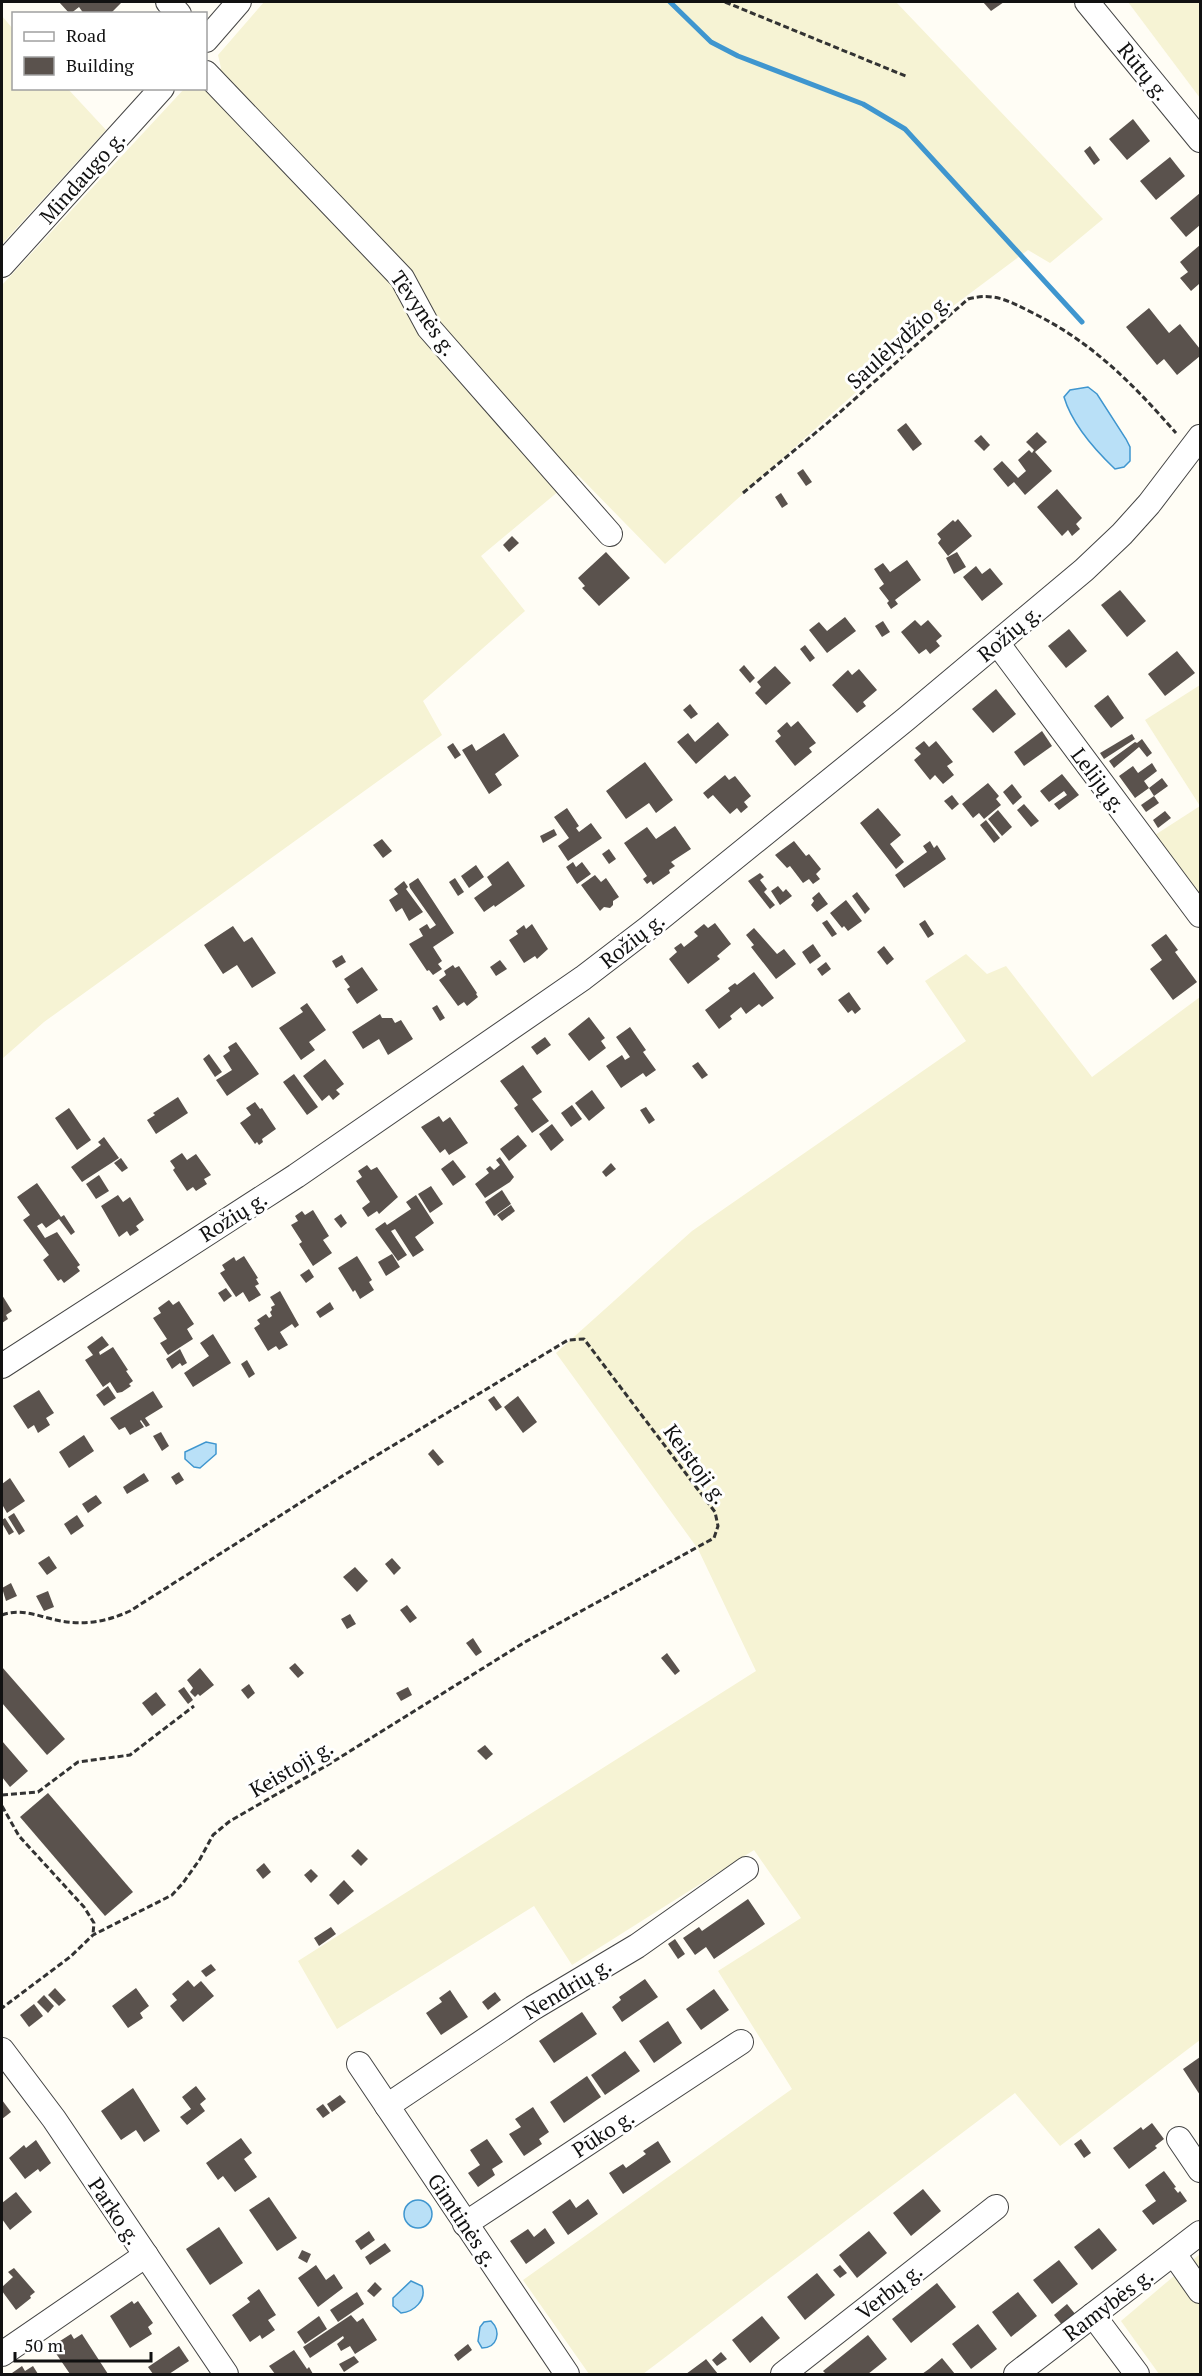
<svg xmlns="http://www.w3.org/2000/svg" width="1202" height="2376" font-family="'PT Serif',serif">
  <style>
    .farmland { fill: #f6f3d4 }
    .water { fill: #b9e0f7; stroke: #3f96cf; stroke-width: 1.5 }
    .lines { fill: none; stroke-linecap: round; stroke-linejoin: round }
    .stream { stroke: #3f96cf; stroke-width: 5 }
    .building { fill: #5a524d }
    .minor-casing { stroke: #444; stroke-width: 26 }
    .path { stroke: #333; stroke-width: 3; stroke-dasharray: 6 3; stroke-linecap: butt }
    .minor { stroke: #fff; stroke-width: 24 }
    .labels { text-anchor: middle; dominant-baseline: central; stroke-width: 6; stroke-linejoin: round; paint-order: stroke }
    .street-label { font-size: 21px; fill: #111; stroke: #fff }
  </style>
  <rect width="100%" height="100%" fill="#fffdf5"/>
  <!-- farmland -->
  <g class="farmland">
    <path d="M264,2H896L1103,219L1050,263L1028,250L945,312L665,564L578,475L481,556L525,611L423,701L442,735L44,1022L2,1059V285L184,89L200,90L206,88V85L221,68L218,55Z"/>
    <path d="M1128,2H1200V98Z"/>
    <path d="M2,16L13,29L14,88L68,89L106,130L2,244Z"/>
    <path d="M1200,685V896L1155,835L1200,806L1145,720Z"/>
    <path d="M966,954L987,974L1006,966L1092,1077L1200,997V2040L1060,2146L1015,2093L643,2374H589L523,2280L792,2089L718,1971L801,1918L754,1850L572,1965L534,1906L337,2029L298,1961L756,1671L698,1549L556,1353L692,1231L966,1041L925,981Z"/>
    <path d="M1200,2254V2374H1159L1121,2321Z"/>
  </g>
  <!-- water -->
  <g class="water">
    <path d="M1088,387L1097,394L1126,439L1130,447V461L1124,467L1115,469C1095,450 1072,424 1064,397L1070,390Z"/>
    <path d="M206,1442L216,1444V1454L200,1468L194,1467L185,1459V1452Z"/>
    <circle cx="418" cy="2214" r="14"/>
    <path d="M411,2281L422,2286C427,2300 414,2312 401,2313L393,2306V2298Z"/>
    <path d="M491,2321C502,2332 497,2348 482,2348L478,2341L480,2327L484,2322Z"/>
  </g>
  <g class="lines">
    <!-- stream -->
    <path class="stream" d="M670,2L711,42L738,56L863,104L905,129L1082,322"/>
  </g>
  <!-- building -->
  <g class="building">
    <path d="M59,2H120L121,3L110,14H84L79,7L70,14Z"/>
    <path d="M983,2H1004L991,11Z"/>
    <path d="M1133,119L1150,141L1127,160L1109,139Z"/>
    <path d="M1090,146L1100,160L1094,165L1084,151Z"/>
    <path d="M1170,157L1185,176L1156,200L1140,181Z"/>
    <path d="M1200,193V225L1186,237L1170,218Z"/>
    <path d="M1200,245V286L1199,284L1191,291L1180,278L1188,272L1180,262Z"/>
    <path d="M1149,308L1169,333L1180,324L1200,349V356L1177,375L1164,359L1157,365L1126,327Z"/>
    <path d="M906,423L922,444L913,451L897,430Z"/>
    <path d="M1037,432L1047,442L1035,452L1052,471L1025,495L1014,482L1008,487L993,469L1002,461L1018,478L1026,471L1018,460L1029,450L1032,453L1034,450L1026,442Z"/>
    <path d="M981,435L990,445L984,451L974,441Z"/>
    <path d="M803,469L812,482L806,486L797,473Z"/>
    <path d="M1057,489L1082,518L1076,524L1080,529L1072,536L1068,530L1062,536L1037,507Z"/>
    <path d="M781,493L788,504L782,508L775,497Z"/>
    <path d="M958,519L972,536L948,556L938,543L941,539L937,534L953,520L955,522Z"/>
    <path d="M512,536L519,543L509,552L503,545Z"/>
    <path d="M606,552L630,578L599,606L582,588L585,586L578,578Z"/>
    <path d="M957,552L966,567L954,574L946,558Z"/>
    <path d="M907,560L921,580L895,600L898,604L891,609L887,603L889,601L879,588L884,584L874,569L883,563L890,572Z"/>
    <path d="M976,566L982,574L990,568L1003,584L982,601L963,577Z"/>
    <path d="M1120,590L1146,621L1127,637L1101,605Z"/>
    <path d="M845,617L856,631L827,653L809,630L819,622L827,631Z"/>
    <path d="M915,620L921,626L928,620L942,636L936,641L940,646L930,654L926,649L919,654L901,632Z"/>
    <path d="M883,621L890,632L882,637L875,626Z"/>
    <path d="M1069,629L1087,651L1066,668L1048,646Z"/>
    <path d="M805,645L815,658L810,662L800,649Z"/>
    <path d="M1177,651L1195,673L1165,696L1148,674Z"/>
    <path d="M744,665L755,678L750,683L739,670Z"/>
    <path d="M775,666L791,683L766,705L755,693L761,687L757,682Z"/>
    <path d="M859,669L877,690L863,702L866,706L857,713L832,685L848,670L852,675Z"/>
    <path d="M996,689L1016,714L993,733L972,709Z"/>
    <path d="M1108,695L1124,718L1111,728L1094,706Z"/>
    <path d="M690,704L698,714L691,719L683,710Z"/>
    <path d="M798,721L816,743L809,748L812,752L795,766L775,741L781,736L777,731L787,722L791,727Z"/>
    <path d="M718,722L729,735L696,764L677,742L688,733L695,742Z"/>
    <path d="M1042,731L1052,746L1024,766L1014,752Z"/>
    <path d="M504,733L519,756L495,774L502,785L489,794L462,750L472,744L476,751Z"/>
    <path d="M1132,734L1135,739L1104,759L1100,753Z"/>
    <path d="M1142,739L1152,753L1147,757L1139,747L1114,768L1109,761L1135,742L1137,743Z"/>
    <path d="M924,741L929,747L936,741L953,762L947,766L954,775L943,784L935,775L930,780L914,760L921,754L915,748Z"/>
    <path d="M453,743L461,755L455,759L447,747Z"/>
    <path d="M645,762L673,800L656,813L649,803L626,819L606,791Z"/>
    <path d="M1152,763L1157,771L1144,781L1149,788L1162,778L1168,786L1154,796L1149,788L1135,798L1119,776L1133,766L1138,773Z"/>
    <path d="M1062,774L1079,795L1059,810L1054,804L1067,795L1064,791L1049,802L1040,791Z"/>
    <path d="M725,775L729,780L735,776L751,796L744,802L748,807L741,813L737,808L730,814L713,795L708,799L703,793Z"/>
    <path d="M988,783L999,796L996,799L1001,805L984,819L979,813L973,818L962,804Z"/>
    <path d="M1012,784L1022,797L1013,805L1003,792Z"/>
    <path d="M952,795L959,804L952,810L944,801Z"/>
    <path d="M1154,796L1159,803L1146,812L1141,805Z"/>
    <path d="M1024,804L1039,821L1031,827L1017,810Z"/>
    <path d="M567,808L579,826L576,828L579,832L591,823L602,838L568,861L558,846L569,838L554,817Z"/>
    <path d="M878,808L901,835L890,844L904,862L896,869L860,823Z"/>
    <path d="M998,810L1012,827L1002,836L988,819Z"/>
    <path d="M1165,811L1171,818L1158,828L1153,820Z"/>
    <path d="M986,820L1000,838L994,843L980,825Z"/>
    <path d="M675,826L691,849L671,862L675,866L669,870L670,873L653,885L651,881L647,884L643,879L647,876L624,843L647,827L656,839Z"/>
    <path d="M554,829L557,835L543,843L540,836Z"/>
    <path d="M382,839L392,851L383,858L373,845Z"/>
    <path d="M794,841L806,856L809,854L821,869L816,874L820,879L813,884L809,879L803,883L790,866L787,868L775,855Z"/>
    <path d="M930,841L934,848L937,845L946,859L904,888L895,875L927,852L923,846Z"/>
    <path d="M609,849L616,859L609,864L602,854Z"/>
    <path d="M508,861L525,886L495,907L494,905L484,912L474,898L492,885L487,877Z"/>
    <path d="M573,862L576,867L582,862L591,874L577,884L566,867Z"/>
    <path d="M476,865L484,877L469,888L461,876Z"/>
    <path d="M760,873L764,877L760,880L767,889L764,892L775,905L770,909L748,881Z"/>
    <path d="M595,875L601,882L606,878L619,897L613,901V905L610,908L604,907L600,911L581,885Z"/>
    <path d="M418,878L454,933L433,947L442,961L438,964L442,969L433,975L429,970L427,971L409,944L423,936L419,929L427,924L430,929L436,925L410,888L409,884Z"/>
    <path d="M455,878L464,892L458,896L449,882Z"/>
    <path d="M404,881L408,887L406,889L423,912L409,921L402,908L396,912L389,900L398,894L394,889Z"/>
    <path d="M778,886L783,892L786,889L792,896L780,905L771,891Z"/>
    <path d="M819,892L828,904L817,912L811,905L814,901L812,898Z"/>
    <path d="M857,892L870,909L865,914L852,896Z"/>
    <path d="M846,900L862,921L848,931L844,926L842,928L830,913Z"/>
    <path d="M827,920L837,934L832,937L822,923Z"/>
    <path d="M925,920L934,934L928,938L919,924Z"/>
    <path d="M715,923L731,944L717,956L720,959L688,984L669,959L677,952L674,948L681,943L684,947L698,936L694,932L704,924L708,928Z"/>
    <path d="M532,924L548,949L537,959L535,956L524,963L509,940L518,934L516,931L524,925L526,929Z"/>
    <path d="M233,926L244,942L252,937L276,973L252,988L237,965L223,974L204,945Z"/>
    <path d="M754,928L777,954L784,949L796,964L776,979L751,947L754,945L746,935Z"/>
    <path d="M1166,934L1178,950L1175,952L1197,982L1173,1000L1150,969L1162,960L1151,945Z"/>
    <path d="M813,944L821,956L810,964L802,952Z"/>
    <path d="M884,946L894,959L887,965L877,952Z"/>
    <path d="M342,955L346,962L336,968L332,961Z"/>
    <path d="M500,960L507,969L496,976L490,967Z"/>
    <path d="M826,962L831,969L822,976L817,969Z"/>
    <path d="M453,965L455,968L459,966L477,993L476,994L478,997L467,1006L464,1002L458,1006L439,980L446,975L444,971Z"/>
    <path d="M362,967L378,990L357,1004L347,989L350,987L344,979Z"/>
    <path d="M754,972L774,998L762,1007L759,1004L746,1014L741,1007L730,1016L732,1019L719,1029L705,1010L730,991L728,988L735,983L737,985Z"/>
    <path d="M849,992L861,1009L855,1014L852,1010L848,1013L838,1000Z"/>
    <path d="M307,1003L326,1030L309,1042L315,1050L301,1060L279,1028L303,1012L300,1008Z"/>
    <path d="M437,1005L445,1018L440,1021L432,1008Z"/>
    <path d="M380,1014L382,1018H392L395,1023L401,1020L413,1039L388,1055L379,1039L363,1049L352,1032Z"/>
    <path d="M589,1017L605,1038L601,1041L606,1048L589,1061L568,1034Z"/>
    <path d="M630,1027L646,1050L643,1052L656,1070L646,1077L643,1073L621,1088L606,1066L622,1055L625,1060L630,1057L616,1037Z"/>
    <path d="M545,1037L551,1045L537,1055L531,1047Z"/>
    <path d="M236,1042L259,1074L227,1096L216,1080L232,1070L223,1056L230,1051L228,1047Z"/>
    <path d="M209,1054L222,1072L215,1077L203,1059Z"/>
    <path d="M325,1059L344,1084L336,1090L340,1094L333,1100L329,1095L322,1101L303,1076Z"/>
    <path d="M698,1062L708,1075L702,1079L692,1066Z"/>
    <path d="M523,1065L542,1092L532,1099L549,1121L532,1133L514,1108L518,1105L500,1081Z"/>
    <path d="M294,1074L318,1107L307,1115L283,1082Z"/>
    <path d="M592,1090L605,1108L589,1121L575,1103Z"/>
    <path d="M178,1097L188,1113L156,1134L147,1120L155,1115L153,1113Z"/>
    <path d="M255,1102L260,1109L262,1108L276,1129L262,1139L263,1142L259,1145L257,1142L255,1144L240,1123L251,1115L246,1108Z"/>
    <path d="M572,1105L582,1119L571,1127L561,1113Z"/>
    <path d="M646,1107L655,1120L649,1124L640,1110Z"/>
    <path d="M69,1108L91,1140L77,1150L55,1118Z"/>
    <path d="M439,1116L443,1122L450,1117L468,1143L449,1155L445,1149L440,1153L421,1127Z"/>
    <path d="M552,1124L564,1140L551,1151L539,1134Z"/>
    <path d="M518,1135L527,1146L509,1161L500,1149Z"/>
    <path d="M104,1137L119,1158L82,1182L71,1167L101,1145L98,1142Z"/>
    <path d="M182,1153L187,1160L196,1154L211,1175L204,1179L207,1184L196,1191L193,1187L187,1191L173,1170L175,1168L170,1161Z"/>
    <path d="M500,1157L514,1177L510,1182L485,1198L475,1184L489,1173L486,1169L490,1166L494,1170L500,1165L496,1160Z"/>
    <path d="M121,1158L128,1168L122,1172L114,1163Z"/>
    <path d="M453,1160L466,1177L453,1186L441,1169Z"/>
    <path d="M611,1163L616,1169L606,1177L602,1172Z"/>
    <path d="M367,1165L371,1170L377,1167L398,1197L379,1214L377,1211L368,1217L362,1208L370,1202L356,1181L362,1177L358,1171Z"/>
    <path d="M99,1175L109,1191L96,1199L86,1184Z"/>
    <path d="M37,1183L61,1217L64,1215L75,1232L71,1235L59,1219L46,1228L42,1223L37,1226L45,1238L57,1232L80,1265L77,1267L80,1271L64,1283L61,1279L58,1281L43,1260L49,1255L23,1220L30,1215L17,1197Z"/>
    <path d="M431,1186L443,1204L430,1213L418,1194Z"/>
    <path d="M502,1190L511,1204L494,1216L485,1202Z"/>
    <path d="M118,1195L123,1202L130,1197L144,1220L136,1226L139,1230L130,1236L127,1231L119,1237L101,1206Z"/>
    <path d="M416,1195L434,1223L415,1237L424,1250L413,1257L395,1229L391,1231L407,1255L398,1261L375,1229L385,1222L387,1225L411,1209L406,1202Z"/>
    <path d="M511,1205L515,1211L502,1221L497,1215Z"/>
    <path d="M313,1210L329,1236L323,1240L332,1253L313,1266L299,1244L302,1242L291,1225L298,1221L295,1216L302,1211L305,1215Z"/>
    <path d="M341,1214L347,1223L341,1228L334,1219Z"/>
    <path d="M392,1254L400,1267L386,1276L378,1262Z"/>
    <path d="M244,1256L258,1278L256,1279L259,1284L255,1286L261,1295L249,1302L243,1292L236,1297L220,1273L225,1270L222,1265L234,1257L236,1261Z"/>
    <path d="M357,1256L372,1280L369,1282L374,1290L360,1299L355,1290L353,1292L338,1268Z"/>
    <path d="M309,1269L314,1277L306,1283L300,1275Z"/>
    <path d="M226,1288L232,1296L224,1302L218,1293Z"/>
    <path d="M280,1291L299,1325L295,1328L292,1324L280,1332L288,1345L279,1350L276,1346L268,1351L254,1328L260,1324L257,1320L266,1314L269,1318L272,1316L270,1312L272,1310L271,1307L275,1305L270,1297Z"/>
    <path d="M2,1295L12,1311L6,1315L8,1319L2,1323Z"/>
    <path d="M169,1300L173,1305L179,1301L194,1324L187,1329L193,1339L168,1355L160,1343L167,1339L153,1318L161,1313L158,1308Z"/>
    <path d="M330,1302L334,1309L320,1318L316,1312Z"/>
    <path d="M213,1334L231,1363L193,1387L184,1373L209,1356L200,1343Z"/>
    <path d="M102,1336L109,1345L99,1352L100,1355L113,1347L128,1370L126,1371L133,1381L129,1384L131,1386L122,1392L117,1393L110,1382L103,1387L85,1360L93,1355L87,1347Z"/>
    <path d="M180,1349L187,1363L182,1366L180,1363L172,1369L166,1359Z"/>
    <path d="M247,1360L255,1374L249,1378L241,1364Z"/>
    <path d="M108,1386L116,1398L104,1406L96,1395Z"/>
    <path d="M39,1390L54,1413L46,1418L50,1425L38,1433L34,1425L28,1429L13,1406Z"/>
    <path d="M153,1391L163,1407L145,1418L150,1425L146,1427L141,1420L140,1421L144,1427L130,1435L125,1427L119,1430L110,1418Z"/>
    <path d="M494,1396L502,1407L496,1411L488,1400Z"/>
    <path d="M518,1396L537,1422L523,1433L504,1407Z"/>
    <path d="M161,1432L169,1446L162,1451L153,1436Z"/>
    <path d="M84,1435L94,1451L69,1468L59,1452Z"/>
    <path d="M433,1449L444,1462L438,1466L428,1454Z"/>
    <path d="M179,1472L184,1480L176,1485L171,1477Z"/>
    <path d="M144,1473L149,1481L127,1494L123,1487Z"/>
    <path d="M10,1478L25,1501L7,1513L3,1506L2,1507V1484Z"/>
    <path d="M96,1495L102,1503L88,1513L82,1504Z"/>
    <path d="M14,1513L25,1531L19,1535L8,1517Z"/>
    <path d="M77,1515L84,1526L71,1535L64,1524Z"/>
    <path d="M5,1518L14,1532L9,1535L2,1523V1520Z"/>
    <path d="M49,1556L57,1568L47,1575L38,1563Z"/>
    <path d="M392,1558L401,1568L394,1575L385,1564Z"/>
    <path d="M355,1567L368,1581L357,1592L343,1577Z"/>
    <path d="M11,1583L17,1596L6,1601L2,1588Z"/>
    <path d="M48,1591L54,1607L44,1611L36,1596Z"/>
    <path d="M407,1605L417,1618L410,1623L400,1610Z"/>
    <path d="M350,1614L356,1624L347,1629L341,1619Z"/>
    <path d="M473,1638L482,1652L476,1656L466,1643Z"/>
    <path d="M667,1653L680,1671L675,1675L661,1658Z"/>
    <path d="M295,1663L304,1673L298,1678L289,1668Z"/>
    <path d="M2,1667L65,1739L47,1755L2,1703Z"/>
    <path d="M200,1668L214,1685L200,1696L198,1694L195,1697L190,1692L193,1688L187,1680Z"/>
    <path d="M249,1684L255,1693L248,1699L241,1690Z"/>
    <path d="M184,1687L193,1700L188,1704L178,1691Z"/>
    <path d="M408,1687L412,1695L401,1701L396,1693Z"/>
    <path d="M156,1692L166,1705L152,1716L142,1703Z"/>
    <path d="M2,1741L28,1771L10,1787L2,1777Z"/>
    <path d="M485,1745L493,1754L486,1760L477,1751Z"/>
    <path d="M48,1793L133,1892L105,1916L20,1817Z"/>
    <path d="M358,1849L368,1859L361,1866L351,1856Z"/>
    <path d="M264,1863L271,1872L263,1879L256,1870Z"/>
    <path d="M311,1869L318,1876L311,1883L304,1875Z"/>
    <path d="M344,1880L354,1891L338,1905L329,1895Z"/>
    <path d="M748,1899L765,1924L714,1959L706,1947L695,1955L683,1938L699,1927L702,1931Z"/>
    <path d="M331,1927L336,1934L319,1946L314,1938Z"/>
    <path d="M675,1939L685,1954L678,1959L668,1944Z"/>
    <path d="M211,1964L216,1970L206,1977L201,1971Z"/>
    <path d="M645,1979L658,1997L622,2022L612,2007L621,2000L619,1997Z"/>
    <path d="M188,1980L194,1987L201,1981L214,1996L183,2022L170,2006L177,2000L172,1994Z"/>
    <path d="M55,1988L66,2000L59,2006L48,1995Z"/>
    <path d="M136,1988L149,2006L140,2013L143,2018L128,2028L112,2006Z"/>
    <path d="M714,1989L729,2010L701,2030L686,2009Z"/>
    <path d="M450,1990L468,2017L441,2035L426,2013L442,2002L439,1998Z"/>
    <path d="M495,1992L501,2000L488,2010L482,2002Z"/>
    <path d="M44,1995L54,2006L48,2013L37,2002Z"/>
    <path d="M34,2004L43,2016L29,2027L20,2015Z"/>
    <path d="M582,2012L597,2034L554,2063L539,2041Z"/>
    <path d="M668,2021L682,2043L654,2063L639,2041Z"/>
    <path d="M625,2051L640,2071L605,2095L591,2075Z"/>
    <path d="M1200,2057V2095L1183,2069Z"/>
    <path d="M587,2076L601,2097L564,2123L550,2102Z"/>
    <path d="M196,2086L206,2099L200,2104L205,2111L187,2125L180,2117L191,2109L182,2097Z"/>
    <path d="M133,2088L160,2131L144,2142L136,2130L121,2140L101,2111Z"/>
    <path d="M340,2095L346,2102L332,2112L327,2104Z"/>
    <path d="M2,2100L11,2112L2,2119Z"/>
    <path d="M323,2104L330,2113L323,2118L316,2109Z"/>
    <path d="M533,2107L549,2132L539,2139L542,2144L524,2156L509,2134L521,2127L515,2119Z"/>
    <path d="M1152,2123L1164,2139L1155,2146L1157,2148L1129,2169L1113,2148L1141,2127L1143,2130Z"/>
    <path d="M241,2138L252,2153L244,2159L257,2177L235,2192L223,2176L218,2180L206,2163Z"/>
    <path d="M487,2139L503,2162L492,2169L495,2175L478,2187L468,2173L480,2165L470,2150Z"/>
    <path d="M1081,2139L1091,2153L1084,2158L1074,2144Z"/>
    <path d="M36,2140L51,2163L40,2172L38,2169L25,2179L9,2158L24,2145L26,2148Z"/>
    <path d="M658,2141L671,2162L623,2194L609,2173L623,2164L626,2168L646,2154L643,2151Z"/>
    <path d="M1164,2171L1176,2187L1174,2188L1178,2193L1180,2191L1187,2201L1153,2225L1142,2211L1156,2201L1145,2185Z"/>
    <path d="M923,2189L941,2211L911,2236L893,2213Z"/>
    <path d="M16,2192L32,2212L10,2230L2,2219V2203Z"/>
    <path d="M269,2197L297,2238L277,2251L249,2210Z"/>
    <path d="M570,2199L576,2208L588,2199L598,2214L568,2235L552,2212Z"/>
    <path d="M219,2227L243,2263L210,2285L186,2249Z"/>
    <path d="M545,2228L555,2243L526,2264L510,2241L528,2229L534,2237Z"/>
    <path d="M1099,2228L1117,2250L1092,2270L1074,2247Z"/>
    <path d="M369,2231L375,2240L361,2250L355,2241Z"/>
    <path d="M869,2231L887,2253L857,2278L839,2255Z"/>
    <path d="M385,2243L391,2251L370,2265L365,2257Z"/>
    <path d="M302,2250L311,2254L307,2263L298,2258Z"/>
    <path d="M1059,2260L1078,2284L1052,2304L1033,2280Z"/>
    <path d="M316,2265L326,2280L334,2274L343,2288L318,2307L298,2278Z"/>
    <path d="M840,2265L847,2273L840,2278L833,2270Z"/>
    <path d="M14,2268L35,2292L30,2296L31,2298L16,2310L2,2291V2287L13,2277L8,2272Z"/>
    <path d="M817,2273L835,2295L805,2320L787,2297Z"/>
    <path d="M375,2282L382,2289L374,2297L367,2291Z"/>
    <path d="M937,2283L956,2307L911,2343L892,2319Z"/>
    <path d="M259,2289L276,2315L268,2320L275,2330L262,2339L260,2335L250,2342L232,2315L250,2302L247,2298Z"/>
    <path d="M357,2292L364,2304L338,2322L330,2310Z"/>
    <path d="M1018,2292L1037,2316L1011,2337L992,2312Z"/>
    <path d="M132,2301L134,2304L138,2301L153,2323L148,2327L152,2334L130,2348L110,2316Z"/>
    <path d="M1067,2304L1076,2315L1063,2326L1054,2315Z"/>
    <path d="M351,2315L357,2322L363,2318L377,2340L355,2354L350,2346L341,2351L337,2344L344,2338L343,2336L310,2358L303,2347Z"/>
    <path d="M319,2316L327,2329L305,2344L297,2332Z"/>
    <path d="M762,2316L780,2338L750,2363L732,2340Z"/>
    <path d="M978,2324L997,2349L971,2369L952,2344Z"/>
    <path d="M71,2334L74,2339L82,2334L108,2374H70L55,2352L64,2346L60,2341Z"/>
    <path d="M868,2335L887,2359L868,2374H826L823,2371Z"/>
    <path d="M468,2344L472,2350L458,2361L454,2355Z"/>
    <path d="M179,2346L189,2361L169,2374H153L148,2367Z"/>
    <path d="M294,2350L307,2369L309,2367L313,2374H275L269,2366Z"/>
    <path d="M721,2352L727,2359L717,2366L712,2360Z"/>
    <path d="M354,2356L359,2362L344,2372L339,2364Z"/>
    <path d="M942,2358L955,2374H922L929,2369Z"/>
    <path d="M706,2359L718,2374H686L705,2360Z"/>
    <path d="M22,2366L25,2371L33,2366L38,2374H13L12,2373Z"/>
  </g>
  <g class="lines">
    <!-- minor casing -->
    <g class="minor-casing">
      <g id="minor">
        <path d="M168,2L179,14"/>
        <path d="M1087,2L1200,140"/>
        <path d="M206,40L239,2"/>
        <path d="M206,73L402,278L429,328L610,534"/>
        <path d="M2,265L162,88"/>
        <path d="M998,644L1200,915"/>
        <path d="M2,1366L296,1176L583,978L647,929L906,719L1084,570L1122,534L1149,504L1200,437"/>
        <path d="M2,2050L54,2119L226,2374"/>
        <path d="M359,2064L567,2374"/>
        <path d="M387,2106L533,2008L637,1946L746,1869"/>
        <path d="M1179,2139L1200,2170"/>
        <path d="M465,2224L741,2042"/>
        <path d="M1174,2254L1200,2291"/>
        <path d="M1093,2315L1137,2374"/>
        <path d="M2,2354L146,2255"/>
        <path d="M783,2374L996,2207"/>
        <path d="M1016,2374L1200,2233"/>
      </g>
    </g>
    <!-- path -->
    <g class="path">
      <path d="M725,2L908,77"/>
      <path d="M743,493L831,420L968,299C994,292 1009,301 1033,313C1092,342 1133,384 1176,433"/>
      <path d="M2,1615C21,1608 38,1616 56,1620C82,1626 106,1622 130,1611L344,1475L568,1340L584,1339L715,1512L718,1526L714,1538L525,1642L331,1763L230,1821L213,1835L200,1859L183,1883L172,1895L93,1935L70,1957L2,2008"/>
      <path d="M2,1795L38,1792L78,1762L130,1755L194,1706"/>
      <path d="M2,1806L19,1836L84,1907L94,1923L93,1934"/>
    </g>
    <!-- minor -->
    <use href="#minor" class="minor"/>
  </g>
  <g class="labels">
    <!-- street labels -->
    <g class="street-label">
      <text transform="translate(1144 71) rotate(51)">Rūtų g.</text>
      <text transform="translate(82 177) rotate(-48)">Mindaugo g.</text>
      <text transform="translate(424 313) rotate(55)">Tėvynės g.</text>
      <text transform="translate(898 341) rotate(-42)">Saulėlydžio g.</text>
      <text transform="translate(1009 633) rotate(-40)">Rožių g.</text>
      <text transform="translate(1099 780) rotate(53)">Lelijų g.</text>
      <text transform="translate(632 940) rotate(-38)">Rožių g.</text>
      <text transform="translate(233 1216) rotate(-32)">Rožių g.</text>
      <text transform="translate(696 1464) rotate(54)">Keistoji g.</text>
      <text transform="translate(291 1768) rotate(-30)">Keistoji g.</text>
      <text transform="translate(567 1988) rotate(-31)">Nendrių g.</text>
      <text transform="translate(603 2133) rotate(-33)">Pūko g.</text>
      <text transform="translate(115 2211) rotate(56)">Parko g.</text>
      <text transform="translate(463 2220) rotate(56)">Gimtinės g.</text>
      <text transform="translate(889 2291) rotate(-38)">Verbų g.</text>
      <text transform="translate(1108 2304) rotate(-37)">Ramybės g.</text>
    </g>
  </g>
  <!-- border -->
  <rect width="1202" height="2376" fill="none" stroke="#111111" stroke-width="6"/>
  <!-- legend -->
  <rect x="12" y="12" width="195" height="78" fill="#ffffff" stroke="#a0a0a0" stroke-width="1.5"/>
  <rect x="24" y="32" width="30" height="9" fill="#ffffff" stroke="#a0a0a0" stroke-width="1.5"/>
  <text x="66" y="42" font-size="18" fill="#111111">Road</text>
  <rect x="24" y="57" width="30" height="18" fill="#5a524d" stroke="#a0a0a0" stroke-width="1.5"/>
  <text x="66" y="72" font-size="18" fill="#111111">Building</text>
  <!-- scale -->
  <path d="M15 2352v9h136v-9" fill="none" stroke="#111111" stroke-width="3"/>
  <text x="24" y="2352" font-size="18" fill="#111111" stroke="#ffffff" stroke-width="4.5" paint-order="stroke">50 m</text>
</svg>
